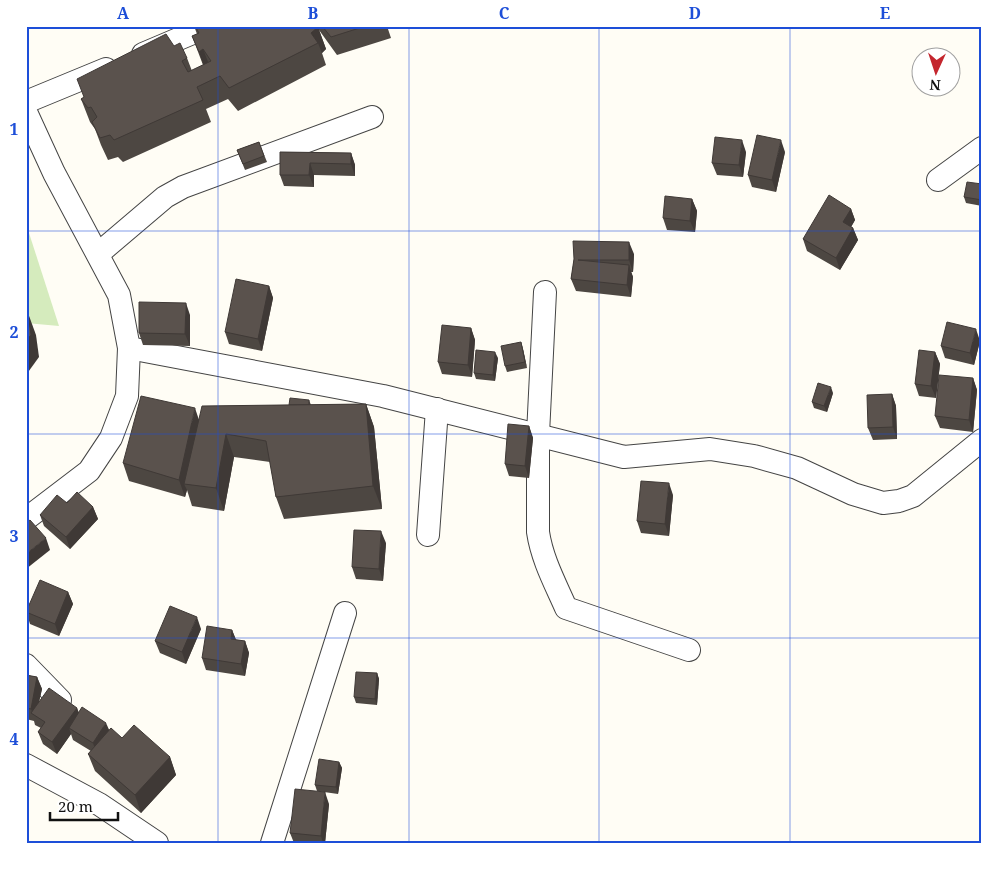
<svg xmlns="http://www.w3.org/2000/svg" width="1008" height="869" font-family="'Noto Serif',serif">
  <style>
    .green { fill: #d5ebbd }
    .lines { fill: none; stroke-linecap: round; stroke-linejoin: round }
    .minor-casing { stroke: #444; stroke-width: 24 }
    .minor { stroke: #fff; stroke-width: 22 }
    .wall { fill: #4d4742 }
    .shaded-wall { fill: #3f3936 }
    .building { fill: #5a524d; stroke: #3f3936 }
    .grid { fill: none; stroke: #1d4ed8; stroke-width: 1; stroke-opacity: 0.55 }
    .neatline { fill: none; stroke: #1d4ed8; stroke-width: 2 }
    .grid-label { font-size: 16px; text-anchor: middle; font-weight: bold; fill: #1d4ed8 }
  </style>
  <rect width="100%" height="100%" fill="#fffdf5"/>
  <!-- green -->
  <path class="green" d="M29,233L59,326L26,323V234Z"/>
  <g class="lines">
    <!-- minor casing -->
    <g class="minor-casing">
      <g id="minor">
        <path d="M143,54L209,26"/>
        <path d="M26,102L106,69"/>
        <path d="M26,112L54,173L119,295L129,348L127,396L111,438L89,471L26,519"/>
        <path d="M938,180L982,148"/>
        <path d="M98,254L165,197L183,187L372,117"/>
        <path d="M545,292L538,434V532C542,559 555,583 566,608L689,650"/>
        <path d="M129,348L383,396L624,457L710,449L754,456L797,468L853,494L883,503L899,501L913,496L982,440"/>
        <path d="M428,535L437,409"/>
        <path d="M26,665L60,700"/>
        <path d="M26,765L99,804L157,843"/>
        <path d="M272,843L345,613"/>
      </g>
    </g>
    <!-- minor -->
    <use href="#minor" class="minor"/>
  </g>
  <!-- wall -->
  <g class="wall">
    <path d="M194,26H387L391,38L337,55L319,30L326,49L322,53L326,65L238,111L228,99L206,109L211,122L123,162L118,157L108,160L101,145L95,129L90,122L81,99L174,46L187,58L192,71L203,65L192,36L197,34Z"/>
    <path d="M259,142L267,162L245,170L237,150Z"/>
    <path d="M280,152L351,153L355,165V176L314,175V187L284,186L280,175Z"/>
    <path d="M746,152L743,177L717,175L712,163Z"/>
    <path d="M785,152L776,192L752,187L748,175Z"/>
    <path d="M982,184V206L966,203L964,197Z"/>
    <path d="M692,199L697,211L695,232L667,230L663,218Z"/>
    <path d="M851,209L855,220L851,227L853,228L858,240L840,270L807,251L803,239Z"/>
    <path d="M634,254L633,272H631L633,277L631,297L576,291L571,279L574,259Z"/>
    <path d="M269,286L273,298L262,351L229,344L225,332Z"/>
    <path d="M190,315V346L143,345L139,333Z"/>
    <path d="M471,328L475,340L472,377L442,374L438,362Z"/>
    <path d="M980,341L974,365L945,358L941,346Z"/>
    <path d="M521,342L523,349L527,368L507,372L505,366Z"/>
    <path d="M935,352L940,364L936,398L919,396L915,384Z"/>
    <path d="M498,358L495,381L476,379L474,373Z"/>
    <path d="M973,378L977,390L973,432L940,428L935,416Z"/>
    <path d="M833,393L827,412L814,408L812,402Z"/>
    <path d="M892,394L896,406L897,439L873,440L868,428Z"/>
    <path d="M309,400L311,405L366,404L374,427L382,509L284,519L276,497L270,462L234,457L224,511L192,506L187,490L185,497L129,481L123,463L199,419L289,405Z"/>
    <path d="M529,426L533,438L529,478L509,476L505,464Z"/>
    <path d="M673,495L669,536L641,533L637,521Z"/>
    <path d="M67,503L93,507L98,519L70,549L44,526L40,515Z"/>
    <path d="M386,543L383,581L356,579L352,567Z"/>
    <path d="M68,592L73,604L59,636L30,624L26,611Z"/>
    <path d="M201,629L186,664L160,653L155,641Z"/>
    <path d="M232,630L236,640L245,641L249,653L245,676L206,670L202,658Z"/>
    <path d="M377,673L379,679L377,705L356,703L354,697Z"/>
    <path d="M26,675L37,677L42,689L39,701L77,708L79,713L122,738L170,757L176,775L141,813L95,771L88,754L91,751L73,740L71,734L57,754L43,744L38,732L41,728L35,725L34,721L26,719Z"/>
    <path d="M339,762L342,768L338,794L317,791L315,785Z"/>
    <path d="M329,804L325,843H294L290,833Z"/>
  </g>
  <!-- shaded-wall -->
  <g class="shaded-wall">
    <path d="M318,27L326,49L322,53L318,43L311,33Z"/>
    <path d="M203,49L212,72L207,75L199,52Z"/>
    <path d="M742,140L746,152L743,177L739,165Z"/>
    <path d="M781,140L785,152L776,192L772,180Z"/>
    <path d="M351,153L355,165V176L351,164Z"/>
    <path d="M310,163L314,175V187L309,175Z"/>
    <path d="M692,199L697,211L695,232L690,221Z"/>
    <path d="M851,209L855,220L847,234L843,222Z"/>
    <path d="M853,228L858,240L840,270L836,258Z"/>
    <path d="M629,242L634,254L633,272L629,260Z"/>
    <path d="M629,265L633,277L631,297L627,285Z"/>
    <path d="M269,286L273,298L262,351L258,339Z"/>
    <path d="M186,303L190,315V346L185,334Z"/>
    <path d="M28,313L36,335L39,357L26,375V341Z"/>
    <path d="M471,328L475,340L472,377L468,365Z"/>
    <path d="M976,329L980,341L974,365L970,353Z"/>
    <path d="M521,342L523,349L527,368L525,362Z"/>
    <path d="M495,352L498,358L495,381L493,375Z"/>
    <path d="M935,352L940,364L936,398L931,386Z"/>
    <path d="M973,378L977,390L973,432L969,420Z"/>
    <path d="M831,387L833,393L827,412L824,406Z"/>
    <path d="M892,394L896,406L897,439L893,427Z"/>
    <path d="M366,404L374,427L382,509L373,486Z"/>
    <path d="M195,408L201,426L184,484L187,490L185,497L179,480Z"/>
    <path d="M529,426L533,438L529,478L525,466Z"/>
    <path d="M226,434L234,457L224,511L216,488Z"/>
    <path d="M669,483L673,495L669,536L665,524Z"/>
    <path d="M93,507L98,519L70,549L66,537Z"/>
    <path d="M381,531L386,543L383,581L379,569Z"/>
    <path d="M46,538L50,550L26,569V554Z"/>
    <path d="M68,592L73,604L59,636L55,624Z"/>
    <path d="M197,617L201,629L186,664L182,652Z"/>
    <path d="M232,630L237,642L231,639Z"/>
    <path d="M245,641L249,653L245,676L241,664Z"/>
    <path d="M377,673L379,679L377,705L375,699Z"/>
    <path d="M37,677L42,689L36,716L33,714L31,709Z"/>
    <path d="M77,708L81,720L69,728L71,734L57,754L52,742Z"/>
    <path d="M106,723L111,734L97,755L93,743Z"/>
    <path d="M170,757L176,775L141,813L135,795Z"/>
    <path d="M339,762L342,768L338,794L336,787Z"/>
    <path d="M325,792L329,804L325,843H323L321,836Z"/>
  </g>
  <!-- building -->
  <g class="building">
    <path d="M195,26H317L318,27L311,33L318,43L229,88L220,76L197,87L203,100L114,140L110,135L100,138L92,122L97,117L91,107L88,108L81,99L84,97L77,79L166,34L174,46L180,43L187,58L182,61L188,72L211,61L203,49L199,52L192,36L199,33Z"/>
    <path d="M322,26H366L331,37Z"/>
    <path d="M757,135L781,140L772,180L748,175Z"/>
    <path d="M715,137L742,140L739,165L712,163Z"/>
    <path d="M259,142L264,156L243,164L237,150Z"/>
    <path d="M280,152L351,153V164L310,163L309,175H280Z"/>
    <path d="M967,182L982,184V200L964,197Z"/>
    <path d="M829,195L851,209L843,222L853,228L836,258L803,239Z"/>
    <path d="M665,196L692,199L690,221L663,218Z"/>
    <path d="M573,241L629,242V260H578L629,265L627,285L571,279L574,259Z"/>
    <path d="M236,279L269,286L258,339L225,332Z"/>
    <path d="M139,302L186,303L185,334L139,333Z"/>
    <path d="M26,313H28L31,335L26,341Z"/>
    <path d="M947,322L976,329L970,353L941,346Z"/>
    <path d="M442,325L471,328L468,365L438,362Z"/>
    <path d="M521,342L525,362L505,366L501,346Z"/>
    <path d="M476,350L495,352L493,375L474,373Z"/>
    <path d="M919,350L935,352L931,386L915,384Z"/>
    <path d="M939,375L973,378L969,420L935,416Z"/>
    <path d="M818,383L831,387L824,406L812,402Z"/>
    <path d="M892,394L893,427L868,428L867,395Z"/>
    <path d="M141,396L195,408L179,480L123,463Z"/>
    <path d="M290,398L309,400V405H289Z"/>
    <path d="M366,404L373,486L276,497L266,441L226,434L216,488L184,484L202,406Z"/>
    <path d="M508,424L529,426L525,466L505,464Z"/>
    <path d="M641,481L669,483L665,524L637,521Z"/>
    <path d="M77,492L93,507L66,537L40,515L57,495L67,503Z"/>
    <path d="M30,520L46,538L26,554V523Z"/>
    <path d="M354,530L381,531L379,569L352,567Z"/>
    <path d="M40,580L68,592L55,624L26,612Z"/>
    <path d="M170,606L197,617L182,652L155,641Z"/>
    <path d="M207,626L232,630L231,639L245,641L241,664L202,658Z"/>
    <path d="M356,672L377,673L375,699L354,697Z"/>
    <path d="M26,675L37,677L31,709L26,708Z"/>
    <path d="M49,688L77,708L52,742L38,732L45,722L31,713Z"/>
    <path d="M82,707L106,723L93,743L69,728Z"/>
    <path d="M134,725L170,757L135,795L88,754L111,728L122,738Z"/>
    <path d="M319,759L339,762L336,787L315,785Z"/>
    <path d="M295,789L325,792L321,836L290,833Z"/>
  </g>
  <!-- grid -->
  <path class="grid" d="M218,26V843M409,26V843M599,26V843M790,26V843M26,231H982M26,434H982M26,638H982"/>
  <!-- border -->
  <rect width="1008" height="869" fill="none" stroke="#ffffff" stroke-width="55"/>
  <!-- north arrow -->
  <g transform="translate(936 72) rotate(183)"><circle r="24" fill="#ffffff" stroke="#a0a0a0"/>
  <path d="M0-4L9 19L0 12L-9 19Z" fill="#c4262e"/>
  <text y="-8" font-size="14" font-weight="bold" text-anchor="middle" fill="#111111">N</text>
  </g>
  <!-- scale -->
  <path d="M50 812v8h68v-8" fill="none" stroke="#111111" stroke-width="2.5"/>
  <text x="58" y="812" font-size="15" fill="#111111" stroke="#ffffff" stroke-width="4" paint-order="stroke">20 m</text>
  <rect x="28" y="28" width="952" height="814" class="neatline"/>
  <g class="grid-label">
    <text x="123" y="19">A</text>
    <text x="313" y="19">B</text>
    <text x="504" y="19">C</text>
    <text x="695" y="19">D</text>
    <text x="885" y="19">E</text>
    <text x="14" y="135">1</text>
    <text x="14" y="338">2</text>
    <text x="14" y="542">3</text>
    <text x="14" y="745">4</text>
  </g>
</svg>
